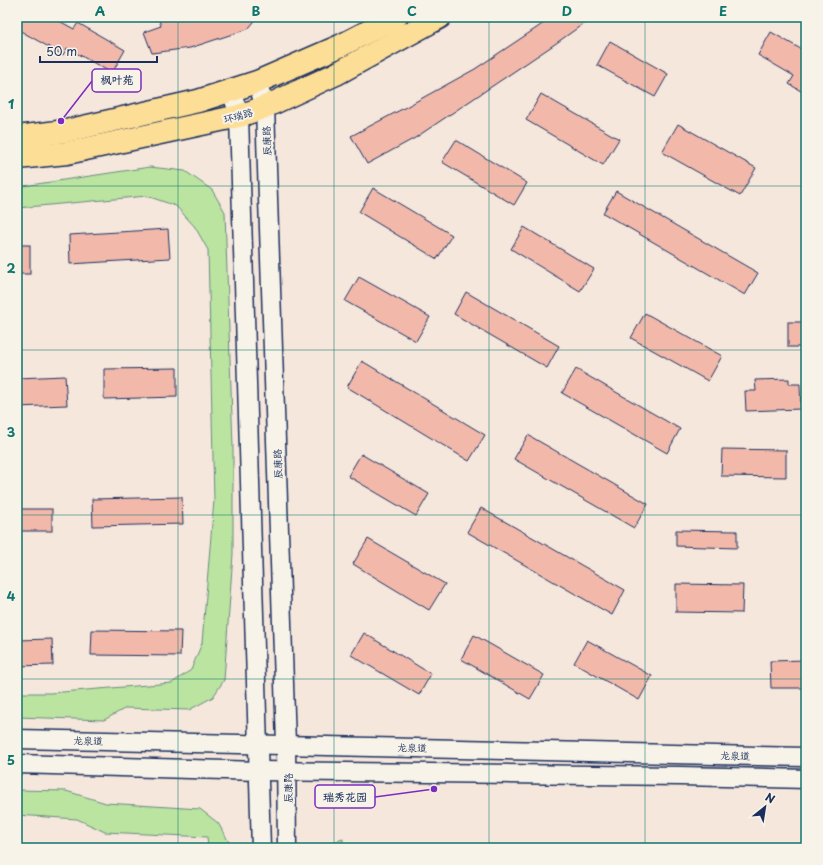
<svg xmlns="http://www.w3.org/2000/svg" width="823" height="865" font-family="'Playpen Sans','LXGW WenKai TC',sans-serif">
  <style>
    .green { fill: #bae4a0; stroke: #6a8a7f }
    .building { fill: #f2b9ab; stroke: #1b2f5e }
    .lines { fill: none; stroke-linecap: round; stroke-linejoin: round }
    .minor-casing { stroke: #1b2f5e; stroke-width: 21 }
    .major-casing { stroke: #1b2f5e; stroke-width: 25 }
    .minor { stroke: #f7f3e8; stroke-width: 18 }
    .major { stroke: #fdde96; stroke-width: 22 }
    .grid { fill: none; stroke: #0f766e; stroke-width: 1; stroke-opacity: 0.55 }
    .labels { text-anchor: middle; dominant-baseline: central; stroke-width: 4; stroke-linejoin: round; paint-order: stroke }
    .street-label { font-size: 10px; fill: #1b2f5e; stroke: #f7f3e8 }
    .leader { fill: none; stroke: #7b2cbf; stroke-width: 1.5 }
    .callout-dot { fill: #7b2cbf; stroke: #f7f3e8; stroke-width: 1.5 }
    .callout { fill: #f7f3e8; stroke: #7b2cbf; stroke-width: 1.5 }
    .callout-label { font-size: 11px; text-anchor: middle; font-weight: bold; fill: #1b2f5e }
    .neatline { fill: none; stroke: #0f766e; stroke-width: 1.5 }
    .grid-label { font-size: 13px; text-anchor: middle; font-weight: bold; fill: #0f766e }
  </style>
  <rect width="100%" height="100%" fill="#f6e7dc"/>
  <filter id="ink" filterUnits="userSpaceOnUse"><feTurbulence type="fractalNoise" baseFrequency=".025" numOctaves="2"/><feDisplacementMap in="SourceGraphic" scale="8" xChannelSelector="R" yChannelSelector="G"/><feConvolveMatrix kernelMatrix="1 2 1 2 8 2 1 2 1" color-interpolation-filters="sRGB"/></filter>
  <g filter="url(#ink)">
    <!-- green -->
    <g class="green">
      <path d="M150,167L185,171L212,190L225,212L233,447V554L224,680L213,697L189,710L126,708L104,720L17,717V693H50L172,683L191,670L202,643L214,500L208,250L195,227L176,206L147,196L17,208V187Z"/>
      <path d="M17,790L66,791L106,803L200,809L218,823L230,844V848H208L207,837L105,832L77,819L17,815Z"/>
      <path d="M343,839V848H326L329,843Z"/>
    </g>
    <!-- building -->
    <g class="building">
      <path d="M17,17H52L74,29L78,23L125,50L112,73L67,48L63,55L17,29Z"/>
      <path d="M158,17H258L248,29L190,48L152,53L144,32L161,26Z"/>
      <path d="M552,17H593L555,44L415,138L367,164L351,136L406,107L475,69L538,27Z"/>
      <path d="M771,32L806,52V94L789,84L794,76L758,55Z"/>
      <path d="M610,41L668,74L655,97L597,65Z"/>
      <path d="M541,94L619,139L603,165L526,120Z"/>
      <path d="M678,124L756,168L740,196L662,152Z"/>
      <path d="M456,140L527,183L514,205L442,162Z"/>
      <path d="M373,188L452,235L437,259L359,212Z"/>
      <path d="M616,191L758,273L745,295L603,213Z"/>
      <path d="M524,227L594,269L580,291L511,249Z"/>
      <path d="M168,229L170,258L70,264L69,235Z"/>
      <rect x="17" y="245" width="13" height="29"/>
      <path d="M359,277L430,317L416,341L345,301Z"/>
      <path d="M466,292L559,346L547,368L454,314Z"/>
      <path d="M645,313L722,356L708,381L631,338Z"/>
      <rect x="788" y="322" width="18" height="25"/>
      <path d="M362,361L485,435L469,461L347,387Z"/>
      <path d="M177,368V397L104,399V369Z"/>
      <path d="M576,369L680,429L667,453L562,393Z"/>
      <path d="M65,376L67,405L17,407V378Z"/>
      <path d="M789,379V384H800L801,409L746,411L745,391H756L755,380Z"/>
      <path d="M528,435L648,504L634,528L514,459Z"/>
      <path d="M722,449L786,450V477L721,476Z"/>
      <path d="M361,454L429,494L416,516L348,476Z"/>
      <path d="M182,497L183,524L93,526L92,499Z"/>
      <path d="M481,508L625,590L612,615L467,532Z"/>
      <rect x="17" y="509" width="35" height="22"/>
      <path d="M676,530L737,531V548L676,546Z"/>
      <path d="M368,539L445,584L429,610L353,564Z"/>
      <path d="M676,584L743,585L742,613L676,612Z"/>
      <path d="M92,630L181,631L180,656L91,655Z"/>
      <path d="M364,633L431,674L419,695L351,655Z"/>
      <path d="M474,635L544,675L530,699L461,659Z"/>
      <path d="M52,639L53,665L17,666V640Z"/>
      <path d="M587,640L652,676L639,700L574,663Z"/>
      <path d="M806,660V688H771L770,661Z"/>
    </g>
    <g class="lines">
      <!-- minor casing -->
      <g class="minor-casing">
        <g id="minor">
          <path d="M257,82L265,107L286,744L287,848"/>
          <path d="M231,90L239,116L261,848"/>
          <path d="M17,739L806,757"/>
          <path d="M17,764L259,771L680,776L806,779"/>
        </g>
      </g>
      <!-- major casing -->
      <g class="major-casing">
        <g id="major">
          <path d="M17,137L66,131L198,101L257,82L340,46L396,17"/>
          <path d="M17,158L67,153L239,116L265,107L336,74L440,17"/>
        </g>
      </g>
      <!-- minor -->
      <use href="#minor" class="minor"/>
      <!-- major -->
      <use href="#major" class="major"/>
    </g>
  </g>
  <!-- grid -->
  <path class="grid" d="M178,17V848M334,17V848M489,17V848M645,17V848M17,186H806M17,350H806M17,515H806M17,679H806"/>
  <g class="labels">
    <!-- street labels -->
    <g class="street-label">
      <text transform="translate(238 115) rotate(-15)">环瑞路</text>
      <text transform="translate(266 141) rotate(-92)">辰康路</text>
      <text transform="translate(277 464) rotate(-92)">辰康路</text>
      <text transform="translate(88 740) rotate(1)">龙泉道</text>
      <text transform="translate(412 747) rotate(1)">龙泉道</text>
      <text transform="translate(735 755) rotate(1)">龙泉道</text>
      <text transform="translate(287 788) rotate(-90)">辰康路</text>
    </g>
  </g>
  <!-- callouts -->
  <path class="leader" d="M61 121L92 81M434 789L375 797"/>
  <g class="callout-dot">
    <circle cx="61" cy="121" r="4"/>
    <circle cx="434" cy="789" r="4"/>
  </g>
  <g class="callout">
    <rect x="92" y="69" width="49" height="23" rx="4"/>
    <rect x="315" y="785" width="60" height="23" rx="4"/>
  </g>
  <g class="callout-label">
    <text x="117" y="84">枫叶苑</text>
    <text x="345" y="801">瑞秀花园</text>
  </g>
  <!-- margin -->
  <rect width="823" height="865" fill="none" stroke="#f7f3e8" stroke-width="44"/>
  <!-- north arrow -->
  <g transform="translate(765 807) rotate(30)" stroke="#f7f3e8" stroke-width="3" paint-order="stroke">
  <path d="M0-3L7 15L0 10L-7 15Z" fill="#1b2f5e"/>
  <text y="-6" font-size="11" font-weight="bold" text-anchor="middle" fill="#1b2f5e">N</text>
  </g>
  <!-- scale -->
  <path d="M40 56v6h117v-6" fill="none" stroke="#1b2f5e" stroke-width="2"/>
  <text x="46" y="56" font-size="12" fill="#1b2f5e" stroke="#f7f3e8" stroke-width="3" paint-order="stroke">50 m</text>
  <rect x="22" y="22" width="779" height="821" class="neatline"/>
  <g class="grid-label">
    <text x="100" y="16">A</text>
    <text x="256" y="16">B</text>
    <text x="412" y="16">C</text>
    <text x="567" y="16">D</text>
    <text x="723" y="16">E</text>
    <text x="11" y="109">1</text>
    <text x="11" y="273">2</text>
    <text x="11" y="437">3</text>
    <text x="11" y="601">4</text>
    <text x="11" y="765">5</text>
  </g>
</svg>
